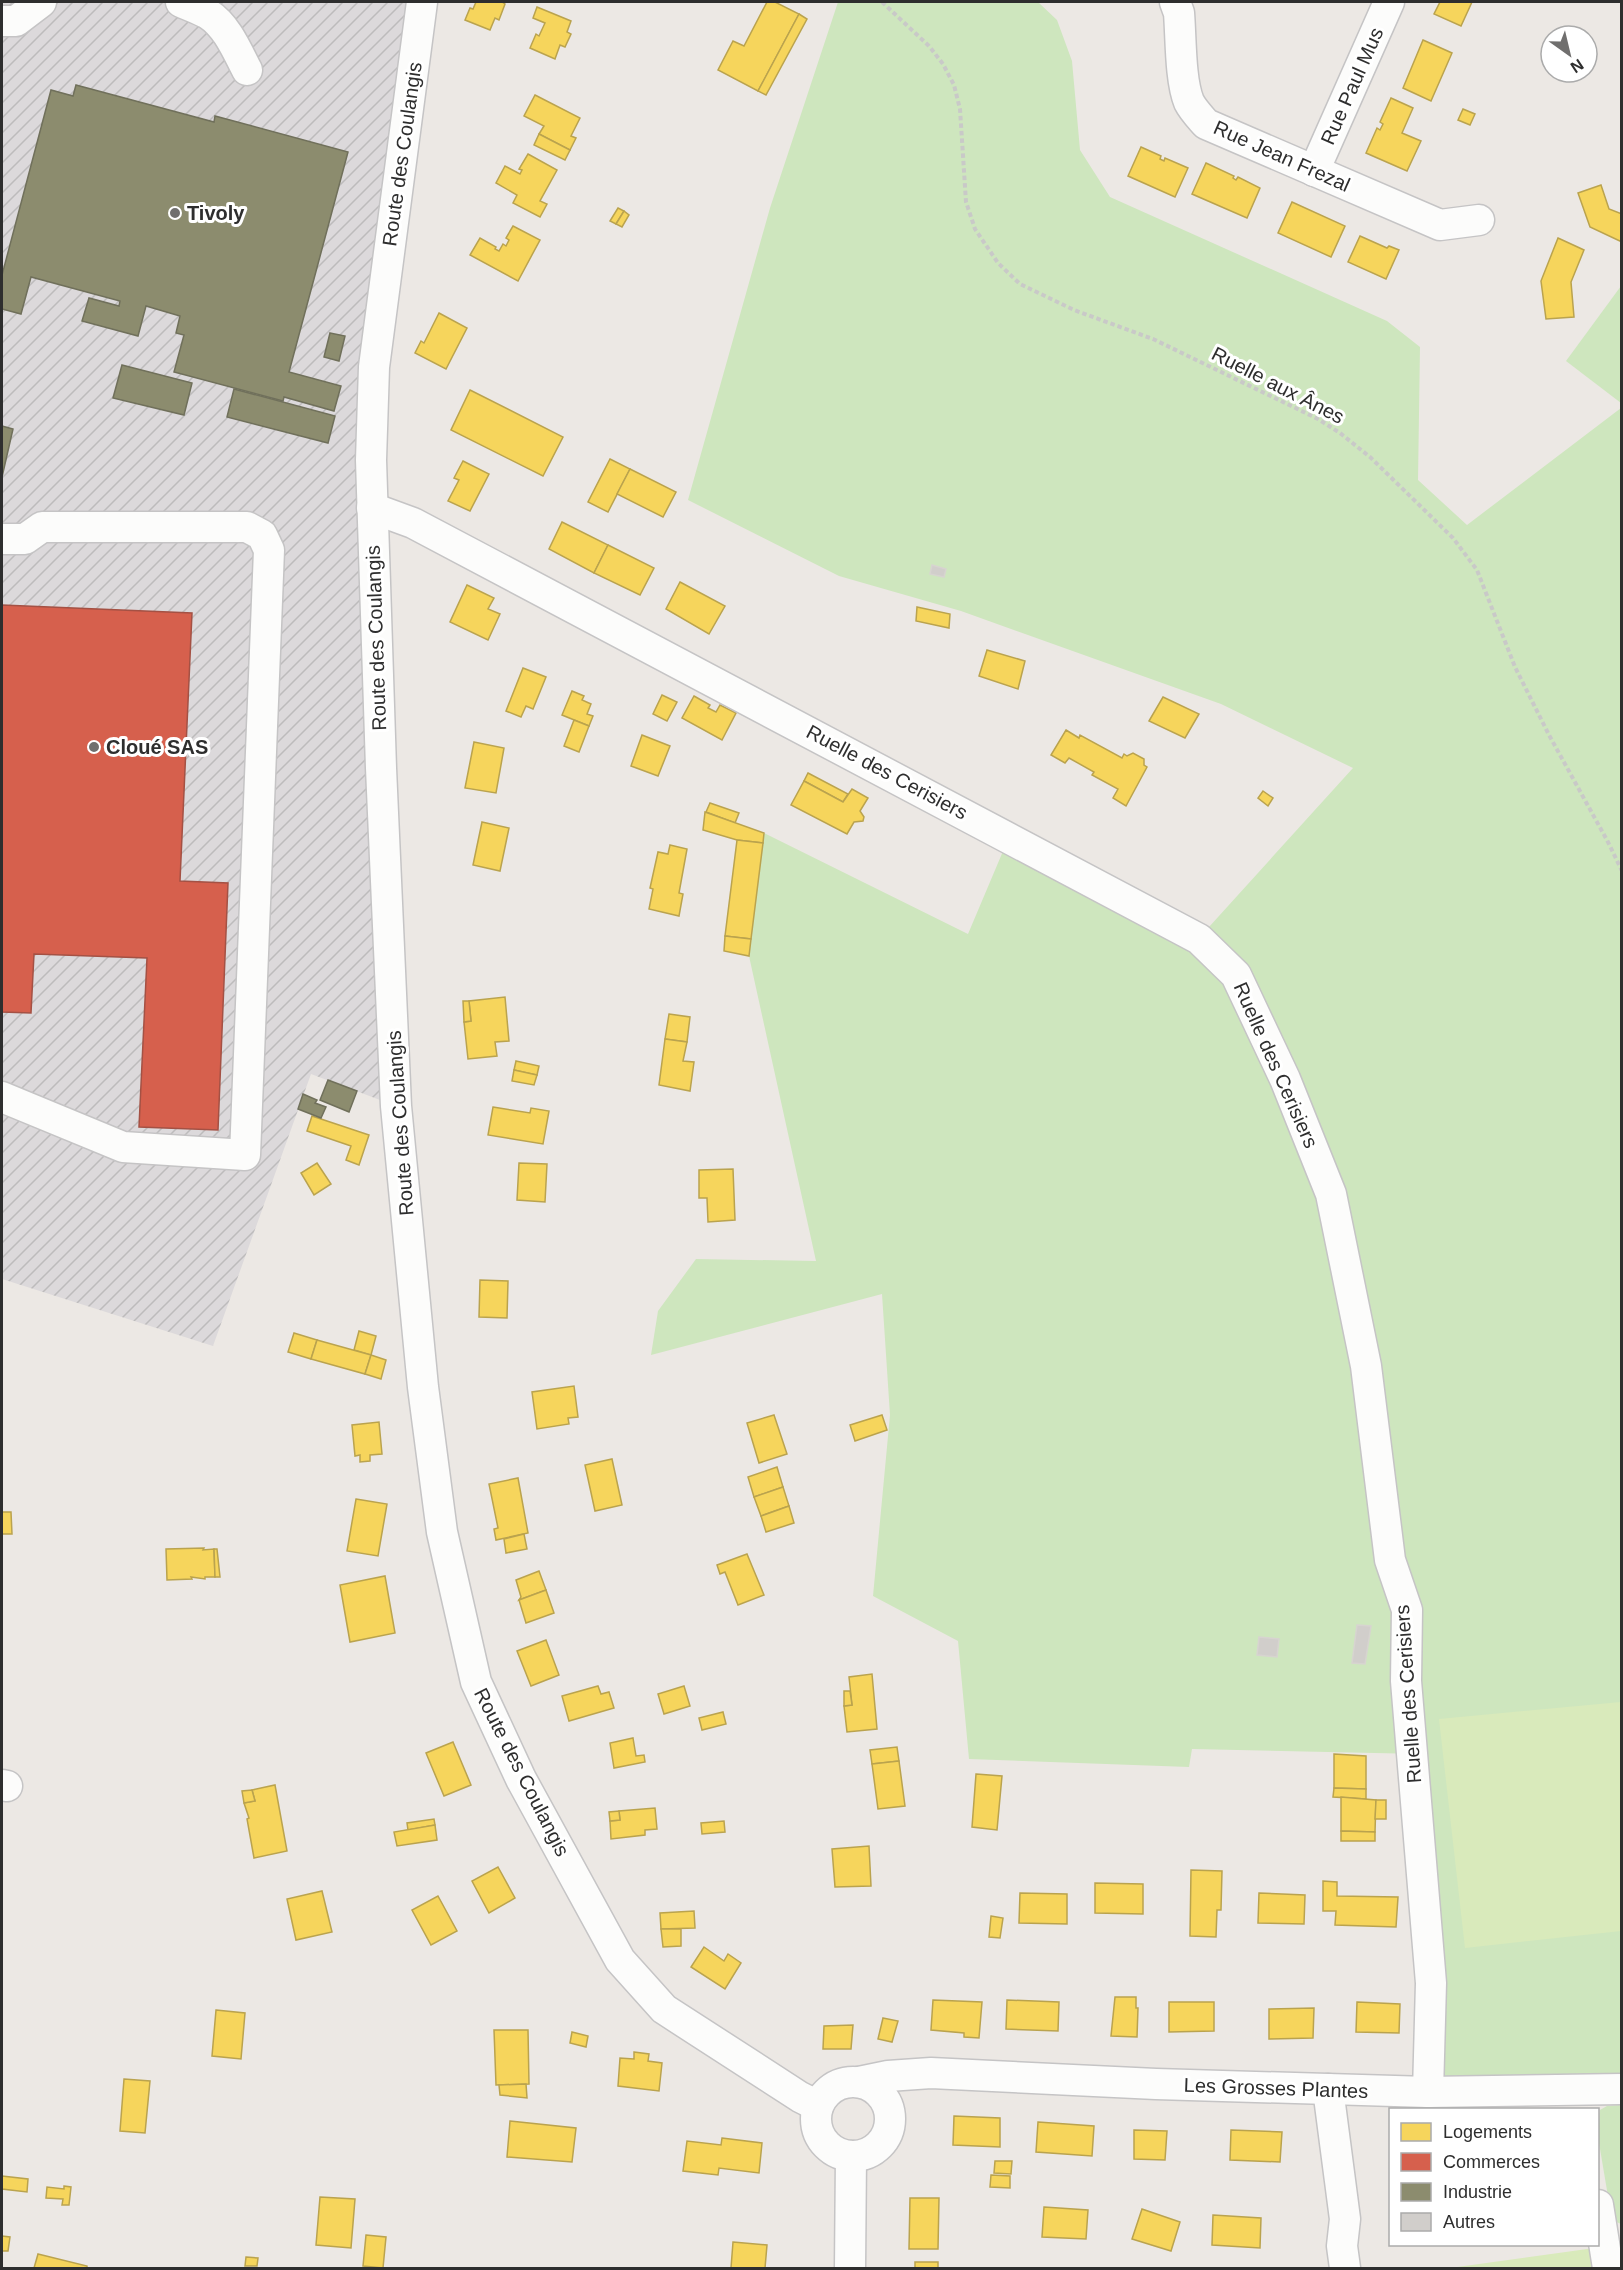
<svg xmlns="http://www.w3.org/2000/svg" width="1623" height="2270" font-family="Helvetica,sans-serif">
  <style>
    .industrial { fill: url(#industrial-furrows) }
    .grass { fill: #cee6be }
    .pitch { fill: #d9eabb }
    .homes { fill: #f6d55c; stroke: #baa34e; stroke-width: 1.5 }
    .shops { fill: #d6604d; stroke: #a45144; stroke-width: 1.5 }
    .industry { fill: #8c8c6e; stroke: #70705b; stroke-width: 1.5 }
    .building { fill: #d1cecb; stroke: #d7d4d0; stroke-width: 1.5 }
    .lines { fill: none; stroke-linecap: round; stroke-linejoin: round }
    .minor-casing { stroke: #c5c4c5; stroke-width: 33 }
    .path { stroke: #c9c9c8; stroke-width: 4; stroke-dasharray: 4.5 3; stroke-linecap: butt }
    .minor { stroke: #fcfcfb; stroke-width: 30 }
    .poi-dot { fill: #706f6e; stroke: #fff; stroke-width: 2 }
    .labels { text-anchor: middle; dominant-baseline: central; stroke-width: 6; stroke-linejoin: round; paint-order: stroke }
    .street-label { font-size: 20px; fill: #2e2e2e; stroke: #fff }
    .poi-label { font-size: 20px; font-weight: bold; fill: #2e2e2e; stroke: #fff; text-anchor: start }
  </style>
  <defs>
    <pattern id="industrial-furrows" width="10" height="10" patternUnits="userSpaceOnUse" patternTransform="scale(1.5)"><rect width="10" height="10" fill="#dcd9db"/><path d="M-1 1l2-2M0 10L10 0M9 11l2-2" fill="none" stroke="#bdbbbc"/></pattern>
  </defs>
  <rect width="100%" height="100%" fill="#ece8e4"/>
  <!-- industrial -->
  <path class="industrial" d="M2,2H422L374,367L396,1106L311,1074L213,1346L2,1279Z"/>
  <!-- grass -->
  <g class="grass">
    <path d="M838,2H1038L1057,20L1072,61L1080,150L1110,197L1387,321L1420,347L1418,480L1467,525L1621,408V2083L1442,2109L1433,1901L1421,1754L1192,1749L1189,1767L969,1759L958,1641L873,1596L890,1415L882,1294L651,1355L658,1311L696,1259L816,1261L749,956L764,833L968,934L1009,837L1199,938L1353,768L1221,704L961,611L839,576L688,500L770,208Z"/>
    <path d="M1621,286V403L1566,361Z"/>
    <path d="M1621,2105V2224L1612,2220L1598,2137L1600,2110L1607,2106Z"/>
  </g>
  <!-- pitch -->
  <g class="pitch">
    <path d="M1621,1702V1931L1465,1948L1439,1719Z"/>
    <path d="M1609,2246L1612,2268H1450Z"/>
  </g>
  <!-- homes -->
  <g class="homes">
    <path d="M476,2H502L505,4L499,20L495,18L490,30L465,20L470,8L473,9Z"/>
    <path d="M767,2H775L799,14L758,91L718,70L733,41L744,46Z"/>
    <path d="M1440,2H1472L1461,26L1434,14Z"/>
    <path d="M537,7L571,21L567,32L571,34L565,47L560,45L555,59L530,48L536,34L539,36L545,23L533,18Z"/>
    <path d="M799,14L807,19L766,95L758,91Z"/>
    <path d="M1423,40L1452,53L1431,101L1403,88Z"/>
    <path d="M535,95L580,118L571,136L576,138L570,150L539,134L544,126L524,116Z"/>
    <path d="M1391,98L1413,108L1402,133L1421,141L1407,171L1366,153L1377,128L1380,130L1383,124L1380,122Z"/>
    <path d="M1463,109L1475,114L1470,125L1458,120Z"/>
    <path d="M539,134L570,150L565,160L534,145Z"/>
    <path d="M1141,147L1161,156L1160,159L1164,161L1165,158L1188,168L1175,197L1128,176Z"/>
    <path d="M528,154L557,170L540,201L547,204L540,217L513,203L517,195L496,183L505,166L520,174L522,170L519,169Z"/>
    <path d="M1206,163L1234,176L1233,178L1236,180L1238,177L1260,188L1247,218L1192,194Z"/>
    <path d="M1601,185L1609,209L1622,214V242L1590,227L1578,193Z"/>
    <path d="M1292,202L1345,226L1331,257L1278,233Z"/>
    <path d="M618,208L624,211L616,224L610,221Z"/>
    <path d="M624,211L629,215L622,227L616,224Z"/>
    <path d="M513,226L540,240L518,281L470,255L480,238L496,247L495,249L499,251L503,244L506,246L509,240L506,238Z"/>
    <path d="M1360,236L1387,248L1389,246L1399,250L1386,279L1348,262Z"/>
    <path d="M1558,238L1584,250L1571,282L1574,317L1546,319L1541,281Z"/>
    <path d="M439,313L467,328L446,369L415,353L421,341L424,343Z"/>
    <path d="M470,390L563,437L543,476L451,430Z"/>
    <path d="M610,459L630,469L608,512L588,502Z"/>
    <path d="M463,461L489,474L470,511L448,501L459,480L454,478Z"/>
    <path d="M630,469L676,492L663,517L617,494Z"/>
    <path d="M562,522L608,545L594,573L549,549Z"/>
    <path d="M608,545L654,568L640,595L594,573Z"/>
    <path d="M680,582L725,606L709,634L666,609Z"/>
    <path d="M467,585L494,598L488,609L500,614L488,640L450,622Z"/>
    <path d="M917,607L950,614L949,628L916,621Z"/>
    <path d="M987,650L1025,661L1018,689L979,676Z"/>
    <path d="M523,668L546,677L533,709L526,706L521,717L506,711Z"/>
    <path d="M572,691L584,696L582,700L591,704L587,714L593,716L589,726L562,715Z"/>
    <path d="M662,695L677,702L667,721L653,714Z"/>
    <path d="M694,696L710,705L708,708L716,712L720,705L736,713L722,740L682,718Z"/>
    <path d="M1163,697L1199,714L1185,738L1149,721Z"/>
    <path d="M574,720L589,726L579,752L564,746Z"/>
    <path d="M1066,730L1079,738L1080,735L1122,758L1124,754L1127,756L1133,753L1144,759V765L1147,767L1126,806L1113,798L1118,789L1092,775L1094,772L1069,758L1065,763L1051,755Z"/>
    <path d="M642,735L670,746L658,776L631,766Z"/>
    <path d="M474,742L504,748L496,793L465,788Z"/>
    <path d="M808,773L848,794L843,802L804,781Z"/>
    <path d="M804,781L843,802L852,789L868,798L860,811L864,817L863,821L854,822L847,834L791,805Z"/>
    <path d="M1263,791L1273,798L1268,806L1258,798Z"/>
    <path d="M710,803L739,813L735,823L706,812Z"/>
    <path d="M705,812L764,833L763,843L737,840L703,830Z"/>
    <path d="M482,822L509,828L500,871L473,865Z"/>
    <path d="M737,840L763,843L751,939L725,936Z"/>
    <path d="M670,845L687,849L679,893L683,894L679,916L649,909L653,889L650,888L658,852L668,854Z"/>
    <path d="M725,936L751,939L749,956L724,951Z"/>
    <path d="M505,997L509,1041L495,1042L497,1056L468,1059L464,1022L471,1021L469,1001Z"/>
    <path d="M463,1001H469L471,1021L464,1022Z"/>
    <path d="M669,1014L690,1017L687,1042L665,1039Z"/>
    <path d="M665,1039L687,1042L683,1061L694,1062L690,1091L659,1085Z"/>
    <path d="M516,1061L539,1066L537,1075L514,1070Z"/>
    <path d="M514,1070L537,1075L534,1085L512,1081Z"/>
    <path d="M493,1107L530,1113L531,1108L549,1111L543,1144L488,1135Z"/>
    <path d="M312,1116L369,1135L359,1165L346,1160L351,1146L307,1131Z"/>
    <path d="M317,1163L331,1184L314,1195L301,1173Z"/>
    <path d="M519,1163L547,1164L545,1202L517,1200Z"/>
    <path d="M733,1169L735,1220L708,1222L707,1198H699V1170Z"/>
    <path d="M480,1280L508,1281L507,1318L479,1317Z"/>
    <path d="M359,1331L376,1336L371,1355L354,1350Z"/>
    <path d="M294,1333L317,1340L311,1359L288,1352Z"/>
    <path d="M317,1340L371,1355L365,1374L311,1359Z"/>
    <path d="M371,1355L386,1360L381,1379L365,1374Z"/>
    <path d="M574,1386L578,1417L568,1418L569,1424L537,1429L532,1392Z"/>
    <path d="M774,1415L787,1454L759,1463L747,1423Z"/>
    <path d="M882,1415L887,1430L855,1441L850,1425Z"/>
    <path d="M379,1422L382,1454L370,1455V1461L360,1462V1455L355,1456L352,1425Z"/>
    <path d="M612,1459L622,1505L595,1511L585,1465Z"/>
    <path d="M777,1467L783,1487L754,1497L748,1477Z"/>
    <path d="M518,1478L528,1533L496,1540L494,1529L498,1528L489,1484Z"/>
    <path d="M783,1487L789,1506L761,1516L754,1497Z"/>
    <path d="M356,1499L387,1504L378,1556L347,1551Z"/>
    <path d="M789,1506L794,1523L766,1532L761,1516Z"/>
    <path d="M2,1512H11L12,1534H2Z"/>
    <path d="M524,1534L527,1549L506,1553L504,1539Z"/>
    <path d="M204,1548L203,1550L214,1549L215,1577H205V1579L191,1577L192,1579L167,1580L166,1549Z"/>
    <path d="M214,1549H217L220,1577H215Z"/>
    <path d="M747,1554L764,1595L738,1605L725,1572L720,1574L717,1565Z"/>
    <path d="M539,1571L546,1590L519,1600L521,1597L516,1580Z"/>
    <path d="M385,1576L395,1633L350,1642L340,1585Z"/>
    <path d="M546,1590L554,1613L526,1623L519,1600Z"/>
    <path d="M546,1640L559,1675L531,1686L517,1651Z"/>
    <path d="M872,1674L877,1729L847,1732L844,1706L852,1705L849,1677Z"/>
    <path d="M598,1686L601,1694L609,1692L614,1708L569,1721L562,1696Z"/>
    <path d="M684,1686L690,1706L664,1714L658,1694Z"/>
    <path d="M844,1691H850L852,1705L844,1706Z"/>
    <path d="M723,1712L726,1724L702,1730L699,1718Z"/>
    <path d="M633,1738L636,1756L644,1755L645,1762L614,1768L610,1743Z"/>
    <path d="M453,1742L471,1785L444,1796L426,1753Z"/>
    <path d="M897,1747L899,1761L872,1764L870,1750Z"/>
    <path d="M1334,1754L1366,1756V1789L1334,1788Z"/>
    <path d="M899,1761L905,1806L878,1809L872,1764Z"/>
    <path d="M976,1774L1002,1776L997,1830L972,1827Z"/>
    <path d="M275,1785L287,1851L254,1858L247,1819L249,1818L244,1803L255,1801L252,1790Z"/>
    <path d="M1334,1788L1366,1789V1799L1333,1797Z"/>
    <path d="M252,1790L255,1801L244,1803L242,1791Z"/>
    <path d="M1341,1797L1376,1800L1375,1832L1341,1831Z"/>
    <path d="M1376,1800H1386V1819H1375Z"/>
    <path d="M655,1808L657,1829L645,1830V1835L611,1839L610,1821L620,1820L619,1811Z"/>
    <path d="M619,1811L620,1820L610,1821L609,1812Z"/>
    <path d="M434,1819L435,1825L408,1830L407,1823Z"/>
    <path d="M724,1821L725,1832L702,1834L701,1823Z"/>
    <path d="M435,1825L437,1840L397,1846L394,1832Z"/>
    <path d="M1341,1831L1375,1832V1841H1341Z"/>
    <path d="M869,1846L871,1886L835,1887L832,1849Z"/>
    <path d="M498,1867L515,1898L489,1913L472,1881Z"/>
    <path d="M1191,1870L1222,1871L1221,1910H1217L1216,1937L1190,1936Z"/>
    <path d="M1323,1881L1337,1882V1896L1398,1897L1396,1927L1335,1925L1336,1911H1323Z"/>
    <path d="M1095,1883L1143,1884V1914L1095,1913Z"/>
    <path d="M322,1891L332,1932L296,1940L287,1899Z"/>
    <path d="M1020,1893L1067,1894V1924L1019,1923Z"/>
    <path d="M1259,1893L1305,1895L1304,1924L1258,1923Z"/>
    <path d="M438,1896L457,1931L431,1945L412,1910Z"/>
    <path d="M694,1911L695,1928L661,1929L660,1913Z"/>
    <path d="M991,1916L1003,1918L1000,1938L989,1937Z"/>
    <path d="M661,1929H681V1946L663,1947Z"/>
    <path d="M704,1947L724,1961L728,1954L741,1963L725,1989L691,1967Z"/>
    <path d="M1115,1997H1136V2008H1138L1137,2037L1111,2036Z"/>
    <path d="M933,2000L982,2002L979,2038L964,2037V2033L931,2030Z"/>
    <path d="M1007,2000L1059,2002L1058,2031L1006,2029Z"/>
    <path d="M1169,2002H1214V2031L1169,2032Z"/>
    <path d="M1357,2002L1400,2004L1399,2033L1356,2032Z"/>
    <path d="M1314,2008L1313,2038L1269,2039V2009Z"/>
    <path d="M216,2010L245,2013L241,2059L212,2056Z"/>
    <path d="M883,2018L898,2021L892,2042L878,2039Z"/>
    <path d="M853,2025L851,2049H823L824,2026Z"/>
    <path d="M494,2030H528L529,2084L496,2085Z"/>
    <path d="M572,2032L588,2036L586,2047L570,2043Z"/>
    <path d="M634,2052L649,2054L648,2061L662,2063L659,2091L618,2086L620,2058L634,2059Z"/>
    <path d="M124,2079L150,2081L145,2133L120,2131Z"/>
    <path d="M526,2084L527,2098L500,2095L499,2085Z"/>
    <path d="M954,2116L1000,2118V2147L953,2145Z"/>
    <path d="M510,2121L576,2128L572,2162L507,2157Z"/>
    <path d="M1038,2122L1094,2126L1092,2156L1036,2152Z"/>
    <path d="M1134,2130L1167,2131L1165,2160L1134,2159Z"/>
    <path d="M1231,2130L1282,2132L1280,2162L1230,2160Z"/>
    <path d="M722,2138L762,2143L759,2173L719,2168L718,2175L683,2171L687,2141L721,2145Z"/>
    <path d="M995,2161H1012L1011,2174L994,2173Z"/>
    <path d="M991,2175L1010,2176V2188L990,2187Z"/>
    <path d="M2,2176L28,2179L27,2192L2,2189Z"/>
    <path d="M64,2186L71,2187L69,2205H62L63,2199L46,2198L47,2187L64,2189Z"/>
    <path d="M320,2197L355,2199L351,2248L316,2245Z"/>
    <path d="M910,2198H939L938,2249H909Z"/>
    <path d="M1044,2207L1088,2210L1086,2239L1042,2237Z"/>
    <path d="M1142,2209L1180,2222L1171,2251L1132,2239Z"/>
    <path d="M1213,2215L1261,2218L1260,2248L1212,2245Z"/>
    <path d="M366,2235L386,2237L383,2268L363,2266Z"/>
    <path d="M2,2236L10,2237L8,2251H2Z"/>
    <path d="M733,2242L767,2245L765,2268H731Z"/>
    <path d="M38,2254L87,2266V2268H34Z"/>
    <path d="M246,2257L258,2258L257,2266H245Z"/>
    <rect x="915" y="2262" width="23" height="6"/>
  </g>
  <!-- shops -->
  <path class="shops" d="M2,605L192,613L180,881L228,883L218,1130L139,1127L147,958L34,954L31,1013L2,1012Z"/>
  <!-- industry -->
  <g class="industry">
    <path d="M76,85L214,122L215,116L348,152L289,372L341,386L334,411L284,397L283,401L174,372L184,335L176,333L180,316L146,306L138,336L82,321L89,298L119,306L120,301L31,277L21,314L2,309V275L51,90L73,96Z"/>
    <path d="M330,333L345,336L339,361L324,357Z"/>
    <path d="M122,365L192,383L184,415L113,398Z"/>
    <path d="M234,389L335,416L328,443L227,417Z"/>
    <path d="M2,426L13,429L2,477Z"/>
    <path d="M328,1080L357,1091L349,1112L320,1100Z"/>
    <path d="M303,1094L317,1100L315,1103L326,1107L321,1118L298,1109Z"/>
  </g>
  <!-- building -->
  <g class="building">
    <path d="M932,565L946,569L944,577L930,574Z"/>
    <path d="M1357,1625L1371,1626L1365,1664L1352,1663Z"/>
    <path d="M1259,1637L1279,1639L1277,1657L1257,1655Z"/>
  </g>
  <g class="lines">
    <!-- minor casing -->
    <g class="minor-casing">
      <g id="minor">
        <path d="M181,2C190,6 199,9 208,14C227,26 237,51 247,70"/>
        <path d="M422,2L374,367L371,460L381,768L396,1106L423,1387L442,1532L476,1682L521,1779L620,1960L664,2009L800,2097L818,2106"/>
        <path d="M1175,2L1179,13C1181,37 1180,80 1189,102C1193,110 1200,117 1206,124L1440,225L1479,220"/>
        <path d="M2,21H16L41,2"/>
        <path d="M1314,171L1389,2"/>
        <path d="M372,508L413,523L1199,939L1236,975L1285,1079L1331,1194L1366,1366L1390,1560L1407,1610L1406,1681L1431,1983L1428,2092"/>
        <path d="M2,539H25L42,527H247L262,535L269,550L245,1155L123,1147L2,1097"/>
        <path d="M2,1785L7,1786"/>
        <path d="M859,2082L888,2076L931,2073L1156,2084L1428,2092L1622,2089"/>
        <circle cx="853" cy="2119" r="37"/>
        <path d="M1328,2089L1345,2219L1342,2246L1345,2268"/>
        <path d="M1598,2205L1608,2268"/>
        <path d="M850,2268L851,2156"/>
      </g>
    </g>
    <!-- path -->
    <path class="path" d="M882,2L929,46L943,64L954,85L960,109L966,202L975,229L998,263L1020,284L1074,310L1153,339L1318,419L1340,433L1370,457L1411,497L1453,538L1477,570L1515,667L1549,735L1608,842L1622,871"/>
    <!-- minor -->
    <use href="#minor" class="minor"/>
  </g>
  <!-- markers -->
  <g class="poi-dot">
    <circle cx="175" cy="213" r="6"/>
    <circle cx="94" cy="747" r="6"/>
  </g>
  <g class="labels">
    <!-- street labels -->
    <g class="street-label">
      <text transform="translate(1352 86) rotate(-66)">Rue Paul Mus</text>
      <text transform="translate(402 154) rotate(-82)">Route des Coulangis</text>
      <text transform="translate(1282 156) rotate(24)">Rue Jean Frezal</text>
      <text transform="translate(1278 385) rotate(27)">Ruelle aux Ânes</text>
      <text transform="translate(376 638) rotate(-92)">Route des Coulangis</text>
      <text transform="translate(887 772) rotate(28)">Ruelle des Cerisiers</text>
      <text transform="translate(1276 1065) rotate(66)">Ruelle des Cerisiers</text>
      <text transform="translate(400 1123) rotate(-94)">Route des Coulangis</text>
      <text transform="translate(1408 1694) rotate(-94)">Ruelle des Cerisiers</text>
      <text transform="translate(522 1772) rotate(63)">Route des Coulangis</text>
      <text transform="translate(1276 2088) rotate(2)">Les Grosses Plantes</text>
    </g>
    <!-- poi labels -->
    <g class="poi-label">
      <text x="187" y="213">Tivoly</text>
      <text x="106" y="747">Cloué SAS</text>
    </g>
  </g>
  <!-- border -->
  <rect width="1623" height="2270" fill="none" stroke="#2e2e2e" stroke-width="6"/>
  <!-- legend -->
  <rect x="1389" y="2108" width="210" height="138" fill="#ffffff" stroke="#ababab" stroke-width="1.5"/>
  <rect x="1401" y="2123" width="30" height="18" fill="#f6d55c" stroke="#ababab" stroke-width="1.5"/>
  <text x="1443" y="2138" font-size="18" fill="#2e2e2e">Logements</text>
  <rect x="1401" y="2153" width="30" height="18" fill="#d6604d" stroke="#ababab" stroke-width="1.5"/>
  <text x="1443" y="2168" font-size="18" fill="#2e2e2e">Commerces</text>
  <rect x="1401" y="2183" width="30" height="18" fill="#8c8c6e" stroke="#ababab" stroke-width="1.5"/>
  <text x="1443" y="2198" font-size="18" fill="#2e2e2e">Industrie</text>
  <rect x="1401" y="2213" width="30" height="18" fill="#d1cecb" stroke="#ababab" stroke-width="1.5"/>
  <text x="1443" y="2228" font-size="18" fill="#2e2e2e">Autres</text>
  <!-- north arrow -->
  <g transform="translate(1569 54) rotate(146)"><circle r="28" fill="#ffffff" stroke="#ababab" stroke-width="1.5"/>
  <path d="M0-4.5L10 22L0 15L-10 22Z" fill="#706f6e"/>
  <text y="-9" font-size="16" font-weight="bold" text-anchor="middle" fill="#2e2e2e">N</text>
  </g>
</svg>
